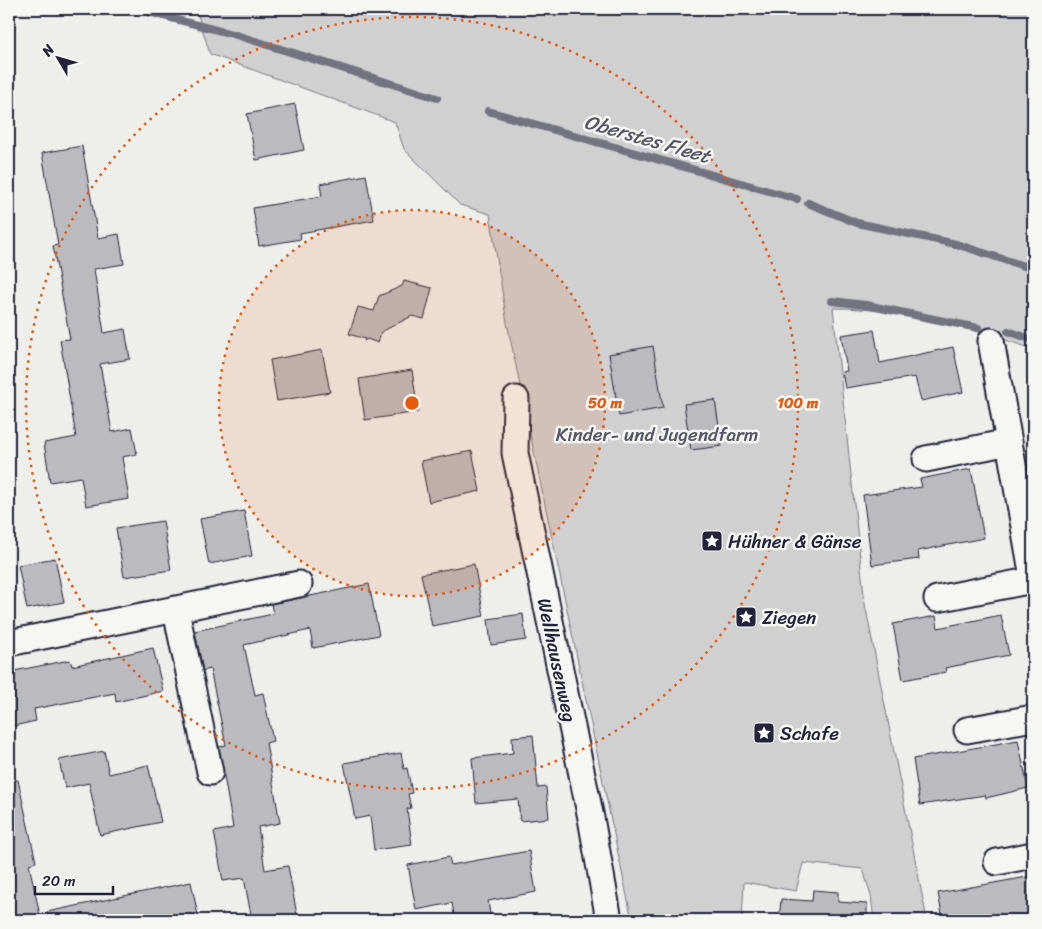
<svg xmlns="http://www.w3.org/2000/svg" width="1042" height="929" font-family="Sriracha,sans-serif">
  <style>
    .green { fill: #d0d0d1; stroke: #797986 }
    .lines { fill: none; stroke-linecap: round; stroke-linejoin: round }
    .stream { stroke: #727281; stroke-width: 8 }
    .building { fill: #bbbbbf; stroke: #22223b }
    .street-casing { stroke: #22223b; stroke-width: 29 }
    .street { stroke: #f6f6f2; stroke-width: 25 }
    .ring { fill: none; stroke: #e8590c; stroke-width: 2.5; stroke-dasharray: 2.5 5 }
    .labels { text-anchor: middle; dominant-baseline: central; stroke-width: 5; stroke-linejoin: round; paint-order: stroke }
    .park-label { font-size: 19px; fill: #565668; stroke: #f6f6f2 }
    .poi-label { font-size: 19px; fill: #22223b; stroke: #f6f6f2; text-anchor: start }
    .street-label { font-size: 19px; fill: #22223b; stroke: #f6f6f2 }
    .water-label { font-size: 20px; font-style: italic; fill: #575769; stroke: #f6f6f2 }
    .centre { fill: #e8590c; stroke: #f6f6f2; stroke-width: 2.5 }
    .ring-label { font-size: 15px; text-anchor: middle; font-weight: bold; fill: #e8590c; stroke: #f6f6f2; stroke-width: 5; stroke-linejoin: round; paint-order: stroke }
  </style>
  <rect width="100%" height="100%" fill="#eeeeeb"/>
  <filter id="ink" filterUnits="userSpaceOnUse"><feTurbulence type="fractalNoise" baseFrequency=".02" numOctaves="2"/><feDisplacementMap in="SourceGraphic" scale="10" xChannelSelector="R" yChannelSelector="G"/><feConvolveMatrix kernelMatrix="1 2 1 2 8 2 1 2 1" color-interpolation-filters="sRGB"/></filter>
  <g filter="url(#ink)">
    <!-- green -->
    <path class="green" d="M196,9H1033V349C970,328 900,308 833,308L865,604L927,920H874L871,896L863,869L803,863L796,891L744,882L742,920H632L507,323L490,214L460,205L404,149L395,122L210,54Z"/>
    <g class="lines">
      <!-- stream -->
      <g class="stream">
        <path d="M136,9L236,35L437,98"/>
        <path d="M488,111L797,199"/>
        <path d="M808,203L857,223L956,244L1033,269"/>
        <path d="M832,301L866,305L978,328"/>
        <path d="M1008,331L1033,340"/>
      </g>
    </g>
    <!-- building -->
    <g class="building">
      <path d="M295,104L304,150L256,160L247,114Z"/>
      <path d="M82,146L98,238L119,234L124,264L94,269L104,333L125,329L130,359L100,364L112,432L132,428L137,454L122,457L129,499L86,506L81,477L50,482L44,443L76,437L60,340L70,339L53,246L58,245L42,153Z"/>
      <path d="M366,175L374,220L300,233L301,239L259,246L253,208L322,196L320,184Z"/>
      <path d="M404,281L432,288L424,319L412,316L381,332L378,343L367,339L364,341L365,339L349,334L358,307L374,311L379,296L402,286Z"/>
      <path d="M874,330L880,363L953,347L963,392L921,401L915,377L845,388L842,372L847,371L841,335Z"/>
      <path d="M653,346L663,408L619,416L609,354Z"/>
      <path d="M322,350L330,392L277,401L270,360Z"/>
      <path d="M412,370L418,412L365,420L359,379Z"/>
      <path d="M715,400L722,446L691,450L684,404Z"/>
      <path d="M472,451L480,491L429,502L421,461Z"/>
      <path d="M971,469L984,538L918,551L919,559L872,565L863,495L922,487L920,479Z"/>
      <path d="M244,511L252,556L209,564L200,519Z"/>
      <path d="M163,521L171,570L124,577L116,528Z"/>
      <path d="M55,558L64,602L27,609L18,565Z"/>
      <path d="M474,564L484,616L432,626L421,574Z"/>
      <path d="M369,584L379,635L313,648L310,630L244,645L255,695L263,693L273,741L266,743L280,823L258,827L265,870L288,866L297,915L270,920H252L244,878L223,881L214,832L233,828L219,747L226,745L210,669L203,671L195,631L273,614L271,604Z"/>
      <path d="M523,614L526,640L491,645L488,619Z"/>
      <path d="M1001,615L1009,655L945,668L946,672L903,680L893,624L936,616L938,628Z"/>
      <path d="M153,648L163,691L116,702L115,693L34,709L36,721L9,727V672L70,660L72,666Z"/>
      <path d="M533,735L538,788L546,787L549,818L520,821L518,799L476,803L472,758L513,753L512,737Z"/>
      <path d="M1018,740L1028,788L986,798L985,795L920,805L913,759Z"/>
      <path d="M104,751L109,774L148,765L161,822L100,835L89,783L65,788L59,760Z"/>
      <path d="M401,753L404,769L407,768L412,793L408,794L411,808L407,809L412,845L374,850L370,816L355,819L344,763Z"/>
      <path d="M18,780L36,862L29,864L41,920H9V781Z"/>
      <path d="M529,851L536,892L488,901L491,920H455L452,903L416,910L408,865L449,857L451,865Z"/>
      <path d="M1033,876V920H943L938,893Z"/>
      <path d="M191,882L199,920H48L47,912Z"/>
      <path d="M813,890L838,892V902L867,904V920H779L781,899L812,901Z"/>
    </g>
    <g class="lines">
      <!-- street casing -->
      <g class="street-casing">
        <g id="street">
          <path d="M991,341L1033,577"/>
          <path d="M516,399L515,453L591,818L609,920"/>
          <path d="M926,459L1009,442"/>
          <path d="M937,599L1033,580"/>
          <path d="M176,611L210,772"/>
          <path d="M9,643L299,584"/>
          <path d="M967,730L1033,718"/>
          <path d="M997,862L1033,855"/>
        </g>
      </g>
      <!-- street -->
      <use href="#street" class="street"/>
    </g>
  </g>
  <!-- distance rings -->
  <circle cx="412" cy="403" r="193" fill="#e8590c" fill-opacity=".12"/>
  <g class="ring">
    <circle cx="412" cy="403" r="193"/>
    <circle cx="412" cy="403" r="386"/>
  </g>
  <!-- icons -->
  <defs>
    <g id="sight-square" transform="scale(1.125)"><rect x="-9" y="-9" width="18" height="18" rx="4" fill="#22223b" stroke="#f6f6f2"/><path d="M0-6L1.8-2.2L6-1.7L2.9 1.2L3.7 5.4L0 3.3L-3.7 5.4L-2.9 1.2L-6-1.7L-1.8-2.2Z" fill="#fff"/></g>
  </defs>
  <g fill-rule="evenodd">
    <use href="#sight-square" x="712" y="541"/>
    <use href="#sight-square" x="746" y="617"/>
    <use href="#sight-square" x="764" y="733"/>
  </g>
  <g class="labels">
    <!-- park labels -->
    <g class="park-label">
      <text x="657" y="434">Kinder- und Jugendfarm</text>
    </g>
    <!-- poi labels -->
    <g class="poi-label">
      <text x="728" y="541">Hühner &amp; Gänse</text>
      <text x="762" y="617">Ziegen</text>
      <text x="780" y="733">Schafe</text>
    </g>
    <!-- street labels -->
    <g class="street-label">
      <text transform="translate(557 660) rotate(78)">Wellhausenweg</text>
    </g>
    <!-- water labels -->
    <g class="water-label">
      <text transform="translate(647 139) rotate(16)">Oberstes Fleet</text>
    </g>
  </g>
  <circle cx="412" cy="403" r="8" class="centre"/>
  <g class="ring-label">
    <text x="605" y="408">50 m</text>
    <text x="798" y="408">100 m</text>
  </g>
  <!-- margin -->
  <rect width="1042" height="929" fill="none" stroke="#f6f6f2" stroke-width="30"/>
  <rect x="15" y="15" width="1012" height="899" fill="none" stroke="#22223b" stroke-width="2" filter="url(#ink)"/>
  <!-- north arrow -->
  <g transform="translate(58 58) rotate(308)" stroke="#f6f6f2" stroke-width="4" paint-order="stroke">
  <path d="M0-4L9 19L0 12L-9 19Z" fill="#22223b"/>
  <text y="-8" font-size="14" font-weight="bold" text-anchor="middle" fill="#22223b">N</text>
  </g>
  <!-- scale -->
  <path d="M35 886v8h78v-8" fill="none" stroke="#22223b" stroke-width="2.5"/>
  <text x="42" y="886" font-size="15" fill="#22223b" stroke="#f6f6f2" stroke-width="4" paint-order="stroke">20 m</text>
</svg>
